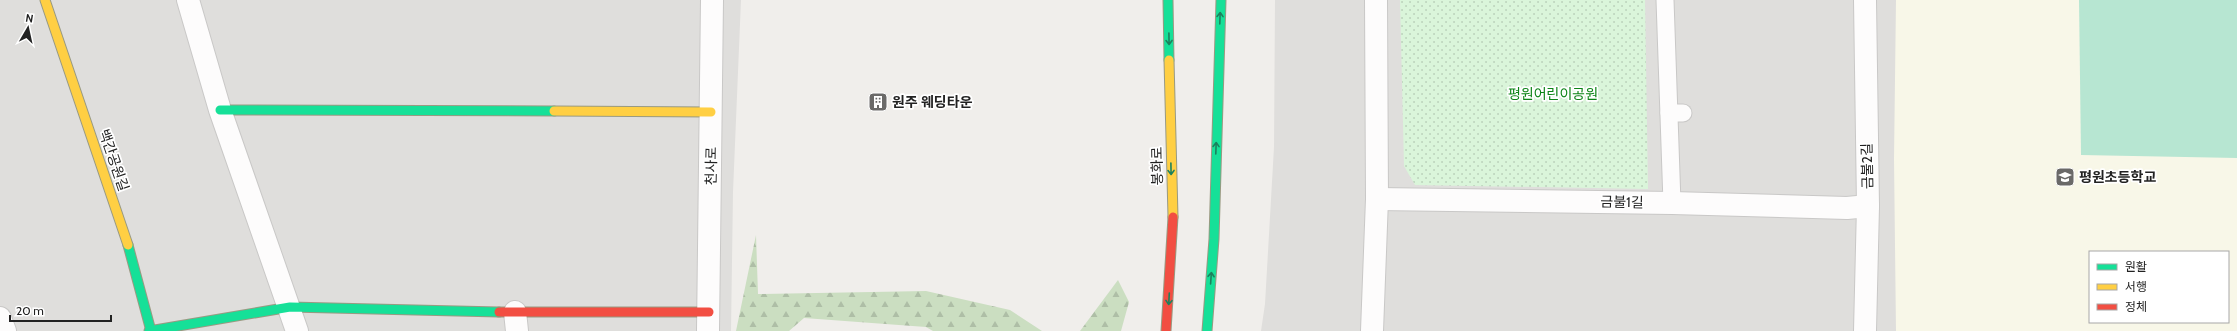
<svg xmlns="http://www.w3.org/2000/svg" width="2237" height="331" font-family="Cabin,'Noto Sans KR',sans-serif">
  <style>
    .residential { fill: #dfdedc; fill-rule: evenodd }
    .education { fill: #f8f7e8; fill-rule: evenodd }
    .forest { fill: url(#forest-firs) }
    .park { fill: url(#park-dots) }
    .pitch { fill: #b7e6d2 }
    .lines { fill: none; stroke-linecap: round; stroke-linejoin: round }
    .lane-casing { stroke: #c9c8c7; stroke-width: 19 }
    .street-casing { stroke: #c9c8c7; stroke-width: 24 }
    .fast-casing { stroke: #999a82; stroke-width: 11 }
    .slow-casing { stroke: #999a82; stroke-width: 11 }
    .jam-casing { stroke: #999a82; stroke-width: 11 }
    .lane { stroke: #fdfcfc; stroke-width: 17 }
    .street { stroke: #fdfcfc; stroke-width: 22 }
    .fast { stroke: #16e098; stroke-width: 9 }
    .slow { stroke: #ffcf43; stroke-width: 9 }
    .jam { stroke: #f24e42; stroke-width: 9 }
    .oneway { stroke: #1c815d }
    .labels { text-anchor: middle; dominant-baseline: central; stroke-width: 3.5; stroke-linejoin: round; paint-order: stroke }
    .park-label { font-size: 14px; fill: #0c8416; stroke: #fff }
    .poi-label { font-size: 14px; font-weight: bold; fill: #222; stroke: #fff; text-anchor: start }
    .street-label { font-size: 14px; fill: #222; stroke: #fff }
  </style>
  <defs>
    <pattern id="forest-firs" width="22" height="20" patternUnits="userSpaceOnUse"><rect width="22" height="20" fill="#cbdec1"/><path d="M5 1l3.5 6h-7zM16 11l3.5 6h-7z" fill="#aebea6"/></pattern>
    <pattern id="park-dots" width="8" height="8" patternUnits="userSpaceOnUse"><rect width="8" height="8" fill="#daf5da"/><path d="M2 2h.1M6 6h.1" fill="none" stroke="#bbd2bb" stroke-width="1.8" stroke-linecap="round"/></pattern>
  </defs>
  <rect width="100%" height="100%" fill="#f0eeeb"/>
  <!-- residential -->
  <g class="residential">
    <path d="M0,0H741L733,192L731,331H0Z"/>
    <path d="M1275,0H2237V331H1261L1265,304L1274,147ZM2090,252H2228V322H2090Z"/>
  </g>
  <!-- education -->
  <path class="education" d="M1896,0H2237V331H1896L1894,159ZM2090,252H2228V322H2090Z"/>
  <!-- forest -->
  <g class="forest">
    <path d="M756,235L758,294L926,291L1010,310L1042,331H933L926,327L804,318L789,331H736Z"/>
    <path d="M1118,280L1129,302L1121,331H1080Z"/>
  </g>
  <!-- park -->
  <path class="park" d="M1400,0H1645L1648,189L1415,185L1404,166Z"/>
  <!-- pitch -->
  <path class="pitch" d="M2079,0H2237V158L2081,155Z"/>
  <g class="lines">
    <!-- lane casing -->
    <g class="lane-casing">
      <g id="lane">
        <path d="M1665,0L1672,203"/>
        <path d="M1669,113H1683"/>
      </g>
    </g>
    <!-- street casing -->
    <g class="street-casing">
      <g id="street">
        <path d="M188,0L220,110L297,331"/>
        <path d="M1865,0L1868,206L1865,331"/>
        <path d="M1377,199L1672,203L1847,208L1868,206"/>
        <path d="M515,312L517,331"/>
        <path d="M0,318L5,331"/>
        <path d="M708,331L712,0"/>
        <path d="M1372,331L1377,199L1376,0"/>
      </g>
    </g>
    <!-- fast casing -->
    <g class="fast-casing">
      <g id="fast">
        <path d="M1168,0L1169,60"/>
        <path d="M220,110L554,111"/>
        <path d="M128,245L151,331"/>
        <path d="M149,331L290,307L499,312"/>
        <path d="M1207,331L1214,239L1221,0"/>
      </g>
    </g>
    <!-- slow casing -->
    <g class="slow-casing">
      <g id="slow">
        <path d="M45,0L128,245"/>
        <path d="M1169,60L1173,217"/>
        <path d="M554,111L711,112"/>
      </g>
    </g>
    <!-- jam casing -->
    <g class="jam-casing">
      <g id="jam">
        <path d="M499,312H709"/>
        <path d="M1166,331L1173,217"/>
      </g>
    </g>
    <!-- lane -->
    <use href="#lane" class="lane"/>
    <!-- street -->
    <use href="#street" class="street"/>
    <!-- fast -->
    <use href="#fast" class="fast"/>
    <!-- slow -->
    <use href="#slow" class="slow"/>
    <!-- jam -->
    <use href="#jam" class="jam"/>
  </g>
  <!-- one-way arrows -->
  <defs><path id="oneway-shaft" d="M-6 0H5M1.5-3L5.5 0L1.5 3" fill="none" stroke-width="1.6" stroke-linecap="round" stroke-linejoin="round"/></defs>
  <g class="oneway">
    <use href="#oneway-shaft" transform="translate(1220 18) rotate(-88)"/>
    <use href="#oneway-shaft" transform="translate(1169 39) rotate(89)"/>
    <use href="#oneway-shaft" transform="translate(1216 148) rotate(-88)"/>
    <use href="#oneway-shaft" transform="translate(1171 169) rotate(89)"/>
    <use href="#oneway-shaft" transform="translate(1211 278) rotate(-86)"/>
    <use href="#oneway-shaft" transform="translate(1169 299) rotate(93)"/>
  </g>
  <!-- icons -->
  <defs>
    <g id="building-square" transform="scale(1)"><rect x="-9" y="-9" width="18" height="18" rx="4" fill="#6a6968" stroke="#fff"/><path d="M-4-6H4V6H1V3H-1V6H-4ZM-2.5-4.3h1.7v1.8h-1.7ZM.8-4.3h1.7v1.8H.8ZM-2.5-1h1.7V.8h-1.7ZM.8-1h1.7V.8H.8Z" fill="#fff"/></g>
    <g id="school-square" transform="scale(1)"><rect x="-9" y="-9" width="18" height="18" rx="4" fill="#6a6968" stroke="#fff"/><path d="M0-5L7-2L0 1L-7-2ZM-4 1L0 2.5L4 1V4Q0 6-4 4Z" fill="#fff"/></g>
  </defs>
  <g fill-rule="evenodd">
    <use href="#building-square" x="878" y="102"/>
    <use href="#school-square" x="2065" y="177"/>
  </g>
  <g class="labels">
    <!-- park labels -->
    <g class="park-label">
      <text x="1553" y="94">평원어린이공원</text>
    </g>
    <!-- poi labels -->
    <g class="poi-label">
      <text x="892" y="102">원주 웨딩타운</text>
      <text x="2079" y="177">평원초등학교</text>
    </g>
    <!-- street labels -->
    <g class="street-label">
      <text transform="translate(114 160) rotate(71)">백간공원길</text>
      <text transform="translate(711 166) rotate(-89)">천사로</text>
      <text transform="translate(1157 166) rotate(-91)">봉화로</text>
      <text transform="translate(1867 166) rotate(-91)">금불2길</text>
      <text transform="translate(1622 202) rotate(1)">금불1길</text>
    </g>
  </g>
  <!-- legend -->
  <rect x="2089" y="251" width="140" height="72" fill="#ffffff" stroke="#a7a7a7"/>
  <rect x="2097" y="264" width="20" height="6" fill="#16e098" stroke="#a7a7a7"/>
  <text x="2125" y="271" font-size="12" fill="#222222">원활</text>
  <rect x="2097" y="284" width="20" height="6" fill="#ffcf43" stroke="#a7a7a7"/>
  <text x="2125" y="291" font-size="12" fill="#222222">서행</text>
  <rect x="2097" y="304" width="20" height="6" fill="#f24e42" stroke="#a7a7a7"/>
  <text x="2125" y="311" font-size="12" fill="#222222">정체</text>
  <!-- north arrow -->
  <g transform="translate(28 28) rotate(9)" stroke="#ffffff" stroke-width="3" paint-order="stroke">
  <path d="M0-3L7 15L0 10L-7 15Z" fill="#222222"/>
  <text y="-6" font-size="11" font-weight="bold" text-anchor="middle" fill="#222222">N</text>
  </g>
  <!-- scale -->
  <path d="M10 315v6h101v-6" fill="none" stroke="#222222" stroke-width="2"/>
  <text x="16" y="315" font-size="12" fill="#222222" stroke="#ffffff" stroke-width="3" paint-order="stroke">20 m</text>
</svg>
